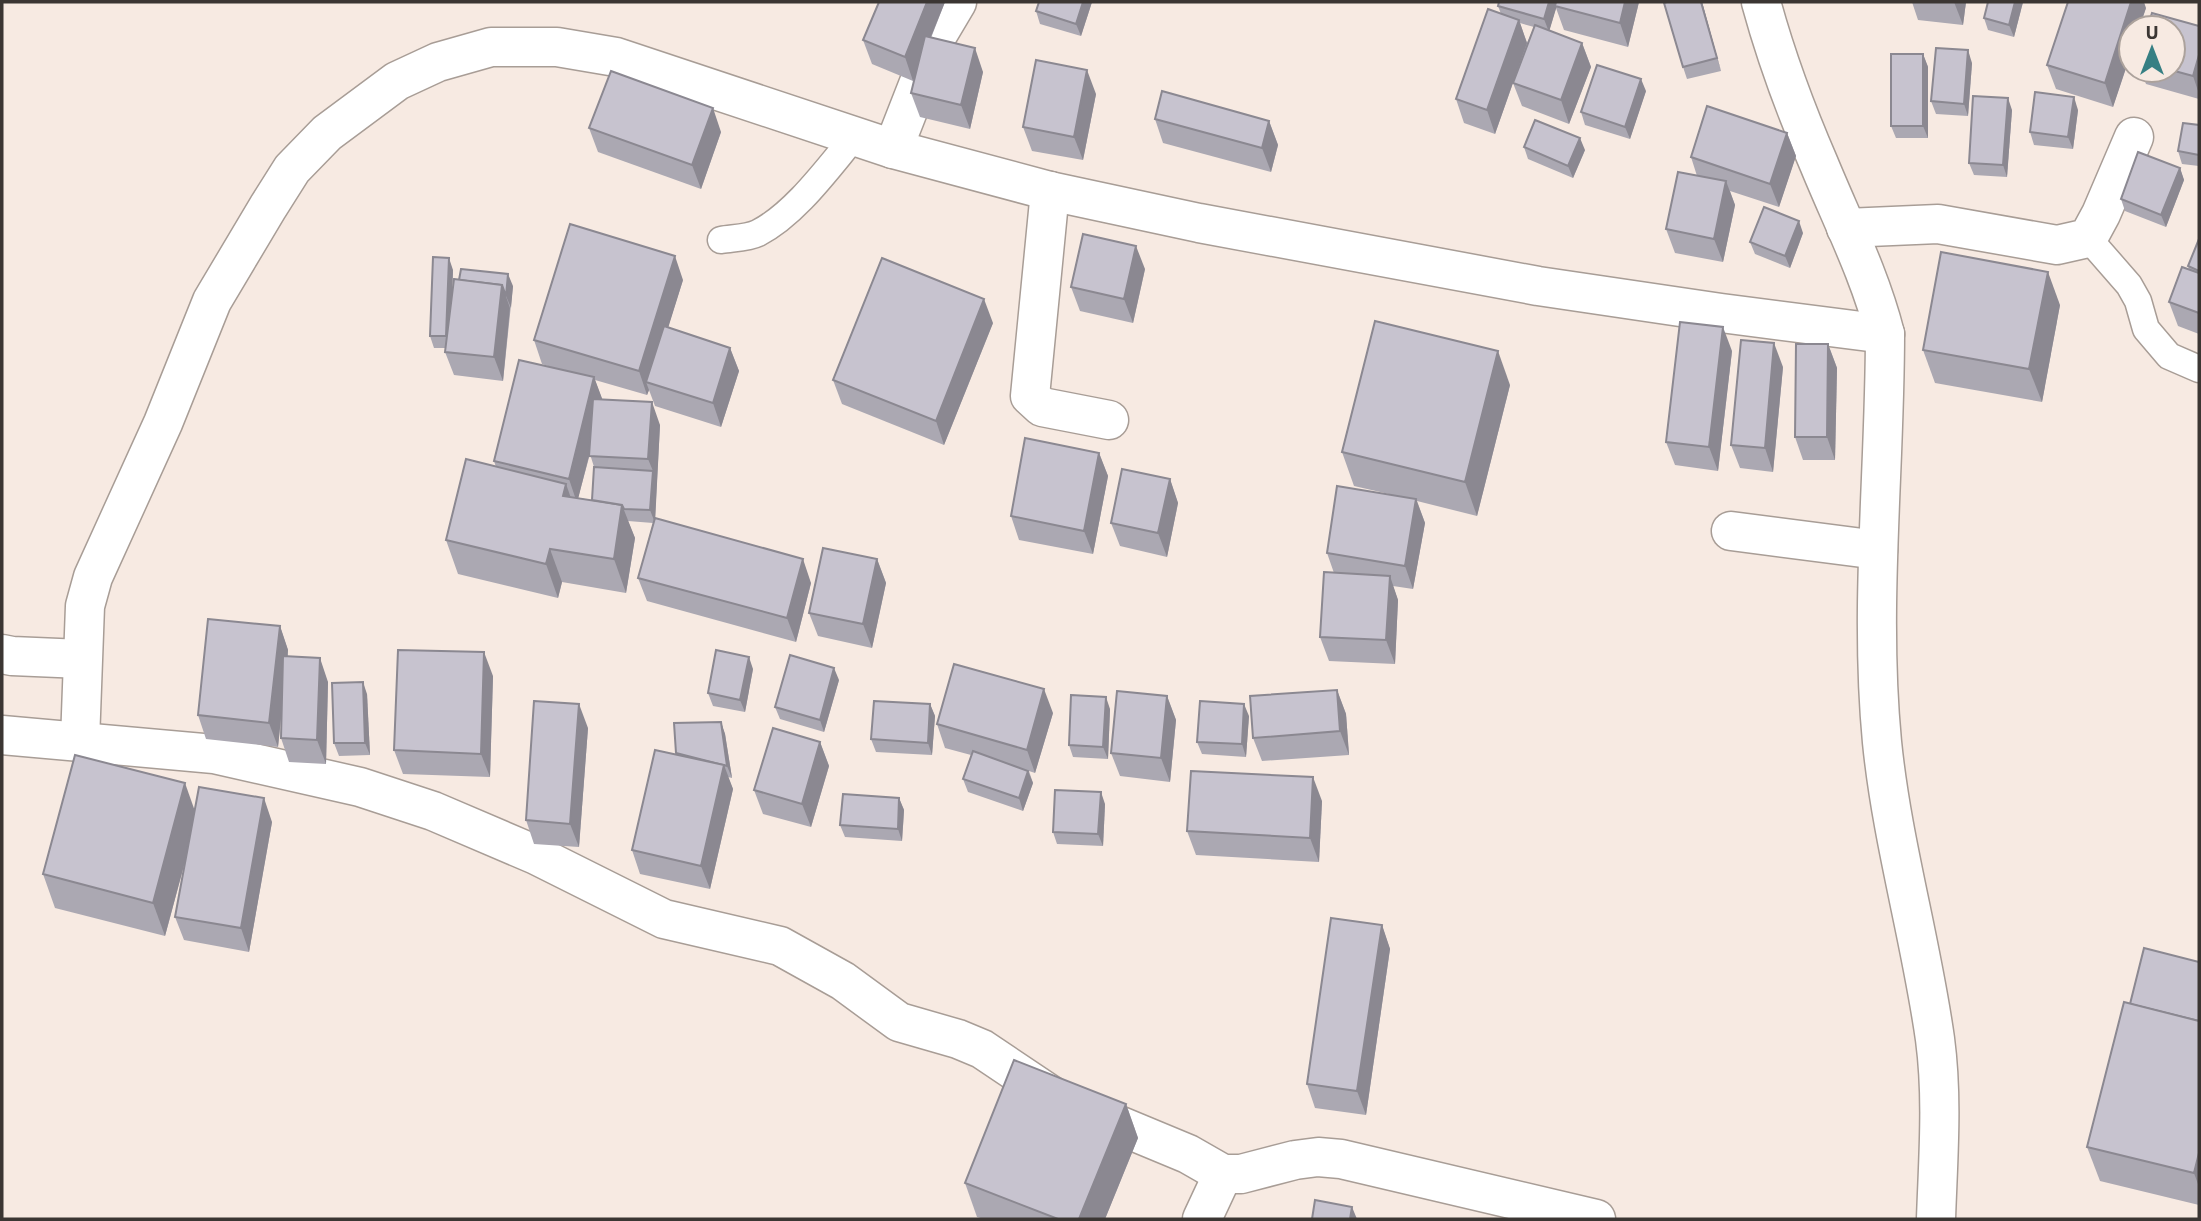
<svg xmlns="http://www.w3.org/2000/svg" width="2201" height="1221" font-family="'IBM Plex Sans',sans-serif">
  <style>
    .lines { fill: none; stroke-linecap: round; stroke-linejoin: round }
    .service-casing { stroke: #a89d96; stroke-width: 29 }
    .minor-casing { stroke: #a89d96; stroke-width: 41 }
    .service { stroke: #fff; stroke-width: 26 }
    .minor { stroke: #fff; stroke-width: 38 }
    .wall { fill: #aba8b2; fill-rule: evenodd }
    .shaded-wall { fill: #8b8891 }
    .building { fill: #c7c3cf; stroke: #8b8891; stroke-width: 2 }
  </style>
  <rect width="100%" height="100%" fill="#f7eae2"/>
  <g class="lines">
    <!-- service casing -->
    <g class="service-casing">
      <g id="service">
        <path d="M2088,238L2129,285L2138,301L2146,329L2169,356L2199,369"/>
        <path d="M721,240C732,238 748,238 758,233C795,214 828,168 854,137"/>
      </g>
    </g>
    <!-- minor casing -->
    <g class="minor-casing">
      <g id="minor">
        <path d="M1761,2C1776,57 1796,111 1819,164C1842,220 1870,275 1885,334C1885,470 1869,606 1882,742C1892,842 1921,939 1935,1039C1943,1099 1938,1159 1936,1219"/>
        <path d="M893,149L938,34L957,2"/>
        <path d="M1050,191L1030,396L1042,407L1109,420"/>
        <path d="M1846,228L1938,224L2057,245L2088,238L2101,214L2134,137"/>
        <path d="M1731,531L1878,550"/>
        <path d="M2,654L12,656L82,659"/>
        <path d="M2,735L214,754L360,787L433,811L536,855L664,919L780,946L843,981L899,1022L958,1039L982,1049L1058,1100L1188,1154L1223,1174H1241L1295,1160L1318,1157L1341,1159L1596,1219"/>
        <path d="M80,741L85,606L93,577L163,423L212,301L268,207L292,169L327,133L397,81L438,62L491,47H557L616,57L893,149L1050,191L1199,223L1538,286L1721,313L1885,334"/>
        <path d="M1202,1219L1223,1174"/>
      </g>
    </g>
    <!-- service -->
    <use href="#service" class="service"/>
    <!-- minor -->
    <use href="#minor" class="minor"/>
  </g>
  <!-- wall -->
  <g class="wall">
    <path d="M879,2H945L931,38L983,72L970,129L920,117L911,93L916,75L913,81L872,64L863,40Z"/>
    <path d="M1092,2L1081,36L1040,24L1036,11Z"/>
    <path d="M1639,2L1628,47L1564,30L1556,8L1549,31L1582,43L1591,67L1569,124L1522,106L1513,83L1495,134L1464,123L1456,99L1501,14L1498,6ZM1520,23L1534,27L1527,43Z"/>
    <path d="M1702,2L1721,71L1687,79L1683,67Z"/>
    <path d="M1912,2H1966L1963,25L1918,20Z"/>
    <path d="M1988,2H2023L2014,37L1988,30L1984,18Z"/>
    <path d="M2146,8L2113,107L2056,89L2047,65Z"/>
    <path d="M2199,26V99L2146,84L2141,70H2173Z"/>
    <path d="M1923,54L1928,67V138H1896L1891,126Z"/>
    <path d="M1972,63L1968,116L1936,114L1931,101Z"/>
    <path d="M1646,91L1630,139L1585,125L1581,112Z"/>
    <path d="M1096,94L1083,160L1032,151L1023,127Z"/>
    <path d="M2012,110L2007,177L1974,175L1969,163Z"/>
    <path d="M2078,110L2073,149L2034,145L2030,132Z"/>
    <path d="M1155,119L1269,121L1278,145L1271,172L1163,143Z"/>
    <path d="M2199,125V166L2182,164L2178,151Z"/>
    <path d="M589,128L721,132L701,189L598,152Z"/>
    <path d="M1787,133L1796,156L1779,207L1730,191L1735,205L1723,262L1675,253L1666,229L1697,176L1691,157Z"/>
    <path d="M1524,147L1585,150L1573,178L1528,159Z"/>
    <path d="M2180,168L2184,180L2166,227L2125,211L2121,199Z"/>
    <path d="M1803,233L1790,268L1755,254L1750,242Z"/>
    <path d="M2199,239V334L2178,326L2169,302L2189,270L2188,266Z"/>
    <path d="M1145,269L1133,323L1080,311L1071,287Z"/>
    <path d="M453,270L452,295L513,286L503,381L454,375L445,352L446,348H434L430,336Z"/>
    <path d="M683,280L668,327L730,348L739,371L721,427L655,406L649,390L647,395L595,380L602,399L660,425L655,518L811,583L796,642L647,601L638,578L653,523L628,521L635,538L626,593L562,582L558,598L458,574L446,540L496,467L494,461L554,368L542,364L534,340ZM590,454L594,467L592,500L578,498Z"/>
    <path d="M2060,305L2042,402L1935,383L1923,350Z"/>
    <path d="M993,323L944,445L842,404L833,380Z"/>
    <path d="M1828,344L1837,368L1835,460H1803L1795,437Z"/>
    <path d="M1732,351L1718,471L1675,465L1666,442Z"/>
    <path d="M1783,367L1773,472L1740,468L1731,445Z"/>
    <path d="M1510,385L1477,516L1417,501L1425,523L1413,589L1393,586L1398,600L1395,664L1329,661L1320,637L1334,573L1327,553L1389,494L1354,486L1342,452Z"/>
    <path d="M1099,453L1108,476L1093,554L1019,540L1011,516Z"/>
    <path d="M1170,479L1178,503L1167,557L1120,546L1111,523Z"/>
    <path d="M877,559L886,583L872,648L818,636L809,613Z"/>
    <path d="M280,626L288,650V657L328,682L326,764L289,762L281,738V718L278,747L206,739L198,715Z"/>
    <path d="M753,669L745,712L713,706L708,693Z"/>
    <path d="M493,676L490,777L403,774L394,750Z"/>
    <path d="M839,680L824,732L780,719L775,707Z"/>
    <path d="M1337,690L1346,714L1349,755L1262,761L1253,738Z"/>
    <path d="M367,694L370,755L339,756L334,743Z"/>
    <path d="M1167,696L1176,720L1170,782L1120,776L1111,753Z"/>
    <path d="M930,704L935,716L932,755L876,752L871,739Z"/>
    <path d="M1110,709L1108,759L1073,757L1069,745Z"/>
    <path d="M1053,713L1035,773L1029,771L1033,783L1023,811L968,792L963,779L971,755L945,748L937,724Z"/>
    <path d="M1249,716L1246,757L1202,754L1197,742Z"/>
    <path d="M721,722L725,734L732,778L728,777L733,789L710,889L640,874L632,850L676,754V753Z"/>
    <path d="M588,728L579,847L534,844L526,820Z"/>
    <path d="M820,742L829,766L811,827L763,814L754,790Z"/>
    <path d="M899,798L904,810L902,841L845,837L840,825Z"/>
    <path d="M1322,801L1319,862L1196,855L1187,831Z"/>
    <path d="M1105,804L1103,846L1057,844L1053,832Z"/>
    <path d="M194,810L272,822L249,952L184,940L175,917L186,858L165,936L55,908L43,874Z"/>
    <path d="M1382,925L1390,949L1366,1115L1315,1108L1307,1084Z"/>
    <path d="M2199,962V1205L2100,1181L2087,1147L2130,1004Z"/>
    <path d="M1126,1104L1138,1138L1105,1219H984L977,1217L965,1183Z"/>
  </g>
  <!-- shaded-wall -->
  <g class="shaded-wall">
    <path d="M927,2H945L913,81L905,57Z"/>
    <path d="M1083,2H1092L1081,36L1076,24Z"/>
    <path d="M1549,2H1558L1549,32L1544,19Z"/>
    <path d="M1625,2H1639L1628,47L1620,23Z"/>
    <path d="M1701,2H1702L1721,71L1717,58Z"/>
    <path d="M1954,2H1966L1963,25Z"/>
    <path d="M2015,2H2023L2014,37L2009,25Z"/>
    <path d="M2131,2H2144L2146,8L2139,28H2131V53L2113,107L2105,83Z"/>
    <path d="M1519,20L1527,43L1495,134L1487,110Z"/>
    <path d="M1582,43L1591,67L1569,124L1561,100Z"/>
    <path d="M975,48L983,72L970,129L961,105Z"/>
    <path d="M1968,50L1972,63L1968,116L1964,104Z"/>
    <path d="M1923,54L1928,67V138L1923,126Z"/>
    <path d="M2199,55V94L2193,76Z"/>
    <path d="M1087,70L1096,94L1083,160L1074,137Z"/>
    <path d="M1641,79L1646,91L1630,139L1625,127Z"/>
    <path d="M2074,97L2078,110L2073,149L2068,137Z"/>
    <path d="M2008,98L2012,110L2007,177L2003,165Z"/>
    <path d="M713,108L721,132L701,189L692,165Z"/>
    <path d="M1269,121L1278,145L1271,172L1262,148Z"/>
    <path d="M1787,133L1796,156L1779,207L1770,184Z"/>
    <path d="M1580,138L1585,150L1573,178L1568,166Z"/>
    <path d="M2180,168L2184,180L2166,227L2161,215Z"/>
    <path d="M1726,181L1735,205L1723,262L1714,239Z"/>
    <path d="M1799,221L1803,233L1790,268L1785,256Z"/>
    <path d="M1136,246L1145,269L1133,323L1124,299Z"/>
    <path d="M675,256L683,280L651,383L646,382L649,390L647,395L639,371Z"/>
    <path d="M449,258L453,270L450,348L446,336Z"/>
    <path d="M2048,272L2060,305L2042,402L2029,369Z"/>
    <path d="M508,274L513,286L511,308L506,296Z"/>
    <path d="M502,285L510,308L503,381L494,357Z"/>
    <path d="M984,299L993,323L944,445L936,421Z"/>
    <path d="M1723,327L1732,351L1718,471L1709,447Z"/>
    <path d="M1774,343L1783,367L1773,472L1765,448Z"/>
    <path d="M1828,344L1837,368L1835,460L1827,437Z"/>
    <path d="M730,348L739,371L721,427L713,403Z"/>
    <path d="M1498,351L1510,385L1477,516L1465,482Z"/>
    <path d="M594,377L603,401L577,503L569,479Z"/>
    <path d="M652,402L660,425L655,523L650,510L653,471L648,459Z"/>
    <path d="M1099,453L1108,476L1093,554L1084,531Z"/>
    <path d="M1170,479L1178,503L1167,557L1158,533Z"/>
    <path d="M566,484L578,518L563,496Z"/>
    <path d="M1416,499L1425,523L1413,589L1405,566Z"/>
    <path d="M622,505L635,538L626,593L614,559Z"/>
    <path d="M550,549L562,582L558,598L546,564Z"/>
    <path d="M803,559L811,583L796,642L787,618Z"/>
    <path d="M877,559L886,583L872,648L863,624Z"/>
    <path d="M1390,576L1398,600L1395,664L1386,640Z"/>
    <path d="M280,626L288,650L278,747L269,723Z"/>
    <path d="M484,652L493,676L490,777L481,754Z"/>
    <path d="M749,657L753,669L745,712L740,700Z"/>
    <path d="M320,658L328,682L326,764L317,740Z"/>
    <path d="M834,668L839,680L824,732L820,720Z"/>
    <path d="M363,682L367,694L370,755L365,743Z"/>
    <path d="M1044,689L1053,713L1035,773L1027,750Z"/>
    <path d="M1337,690L1346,714L1349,755L1340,731Z"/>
    <path d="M1167,696L1176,720L1170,782L1161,758Z"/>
    <path d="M1106,697L1110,709L1108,759L1103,747Z"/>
    <path d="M579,704L588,728L579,847L570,824Z"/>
    <path d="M930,704L935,716L932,755L928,743Z"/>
    <path d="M1244,704L1249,716L1246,757L1242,744Z"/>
    <path d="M721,722L725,734L732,778L727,766Z"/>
    <path d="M820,742L829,766L811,827L802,804Z"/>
    <path d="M724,765L733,789L710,889L701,866Z"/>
    <path d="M1028,771L1033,783L1023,811L1019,798Z"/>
    <path d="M1313,777L1322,801L1319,862L1310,838Z"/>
    <path d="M185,783L197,817L165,936L153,903Z"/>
    <path d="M1101,792L1105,804L1103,846L1098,834Z"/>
    <path d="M264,798L272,822L249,952L241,928Z"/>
    <path d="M899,798L904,810L902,841L898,829Z"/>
    <path d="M1382,925L1390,949L1366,1115L1357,1091Z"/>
    <path d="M1126,1104L1138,1138L1105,1219H1079Z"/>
    <path d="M2199,1153V1187L2194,1173Z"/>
    <path d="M1352,1207L1357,1219H1350Z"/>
  </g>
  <!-- building -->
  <g class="building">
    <path d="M879,2H927L905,57L863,40Z"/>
    <path d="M1039,2H1083L1076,24L1036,11Z"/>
    <path d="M1499,2H1549L1544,19L1498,6Z"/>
    <path d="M1556,2H1625L1620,23L1555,6Z"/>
    <path d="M1667,2H1701L1717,58L1683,67L1664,3Z"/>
    <path d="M1988,2H2015L2009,25L1984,18Z"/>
    <path d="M2068,2H2131L2105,83L2047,65Z"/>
    <path d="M1488,9L1519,20L1487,110L1456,99Z"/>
    <path d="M2152,13L2199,26V55L2193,76L2171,70H2173V28H2147Z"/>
    <path d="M1535,25L1582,43L1561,100L1513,83Z"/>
    <path d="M925,36L975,48L961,105L911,93Z"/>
    <path d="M1936,48L1968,50L1964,104L1931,101Z"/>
    <rect x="1891" y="54" width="32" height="72"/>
    <path d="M1036,60L1087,70L1074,137L1023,127Z"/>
    <path d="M1597,65L1641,79L1625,127L1581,112Z"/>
    <path d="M611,71L713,108L692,165L589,128Z"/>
    <path d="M1162,91L1269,121L1262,148L1155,119Z"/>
    <path d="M2035,92L2074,97L2068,137L2030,132Z"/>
    <path d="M1973,96L2008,98L2003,165L1969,163Z"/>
    <path d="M1707,106L1787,133L1770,184L1691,157Z"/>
    <path d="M1535,120L1580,138L1568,166L1524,147Z"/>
    <path d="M2183,123L2199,125V155L2178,151Z"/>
    <path d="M2138,152L2180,168L2161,215L2121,199Z"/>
    <path d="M1678,172L1726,181L1714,239L1666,229Z"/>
    <path d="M1764,207L1799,221L1785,256L1750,242Z"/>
    <path d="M570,224L675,256L639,371L534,340Z"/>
    <path d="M1083,234L1136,246L1124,299L1071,287Z"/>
    <path d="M2199,239V271L2188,266Z"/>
    <path d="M1941,252L2048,272L2029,369L1923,350Z"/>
    <path d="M433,257L449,258L446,336H430Z"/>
    <path d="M882,258L984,299L936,421L833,380Z"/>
    <path d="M2182,267L2199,273V313L2169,302Z"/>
    <path d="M461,269L508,274L506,296L502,285L459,280Z"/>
    <path d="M454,279L502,285L494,357L445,352Z"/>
    <path d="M1375,321L1498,351L1465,482L1342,452Z"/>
    <path d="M1680,322L1723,327L1709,447L1666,442Z"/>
    <path d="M664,326L730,348L713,403L646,382Z"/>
    <path d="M1741,340L1774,343L1765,448L1731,445Z"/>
    <path d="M1796,344H1828L1827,437H1795Z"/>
    <path d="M519,360L594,377L569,479L494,461Z"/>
    <path d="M593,399L652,402L648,459L589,456Z"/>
    <path d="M1025,438L1099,453L1084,531L1011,516Z"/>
    <path d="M466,459L566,484L563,496L622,505L614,559L550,549L546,564L446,540Z"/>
    <path d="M594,467L653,471L650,510L624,509L622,505L592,500Z"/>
    <path d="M1122,469L1170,479L1158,533L1111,523Z"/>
    <path d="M1337,486L1416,499L1405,566L1327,553Z"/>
    <path d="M655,518L803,559L787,618L638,578Z"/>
    <path d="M823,548L877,559L863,624L809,613Z"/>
    <path d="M1324,572L1390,576L1386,640L1320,637Z"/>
    <path d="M208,619L280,626L269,723L198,715Z"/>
    <path d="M398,650L484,652L481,754L394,750Z"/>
    <path d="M716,650L749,657L740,700L708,693Z"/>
    <path d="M790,655L834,668L820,720L775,707Z"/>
    <path d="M283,656L320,658L317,740L281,738Z"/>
    <path d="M954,664L1044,689L1027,750L937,724Z"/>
    <path d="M363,682L365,743H334L332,683Z"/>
    <path d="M1337,690L1340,731L1253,738L1250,696Z"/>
    <path d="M1117,691L1167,696L1161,758L1111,753Z"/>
    <path d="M1071,695L1106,697L1103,747L1069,745Z"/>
    <path d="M534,701L579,704L570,824L526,820Z"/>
    <path d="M874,701L930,704L928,743L871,739Z"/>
    <path d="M1200,701L1244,704L1242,744L1197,742Z"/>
    <path d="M721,722L727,766L676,753L674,723Z"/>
    <path d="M773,728L820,742L802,804L754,790Z"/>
    <path d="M655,750L724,765L701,866L632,850Z"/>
    <path d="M973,751L1028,771L1019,798L963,779Z"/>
    <path d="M75,755L185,783L153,903L43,874Z"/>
    <path d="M1191,771L1313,777L1310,838L1187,831Z"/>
    <path d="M199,787L264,798L241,928L175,917Z"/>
    <path d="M1055,790L1101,792L1098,834L1053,832Z"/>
    <path d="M843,794L899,798L898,829L840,825Z"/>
    <path d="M1331,918L1382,925L1357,1091L1307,1084Z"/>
    <path d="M2144,948L2199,962V1021L2130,1004Z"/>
    <path d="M2124,1002L2199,1021V1153L2194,1173L2087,1147Z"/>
    <path d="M1014,1060L1126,1104L1079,1219H1058L965,1183Z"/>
    <path d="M1315,1200L1352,1207L1350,1219H1312Z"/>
  </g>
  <!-- border -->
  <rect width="2201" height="1221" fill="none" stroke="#3b3633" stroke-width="7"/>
  <!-- north arrow -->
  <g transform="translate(2152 49)"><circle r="33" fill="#f7eae2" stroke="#aca29c" stroke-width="2"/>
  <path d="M0-5L12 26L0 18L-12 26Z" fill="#367f83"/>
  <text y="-10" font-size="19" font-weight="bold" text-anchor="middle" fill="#3b3633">U</text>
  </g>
</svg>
